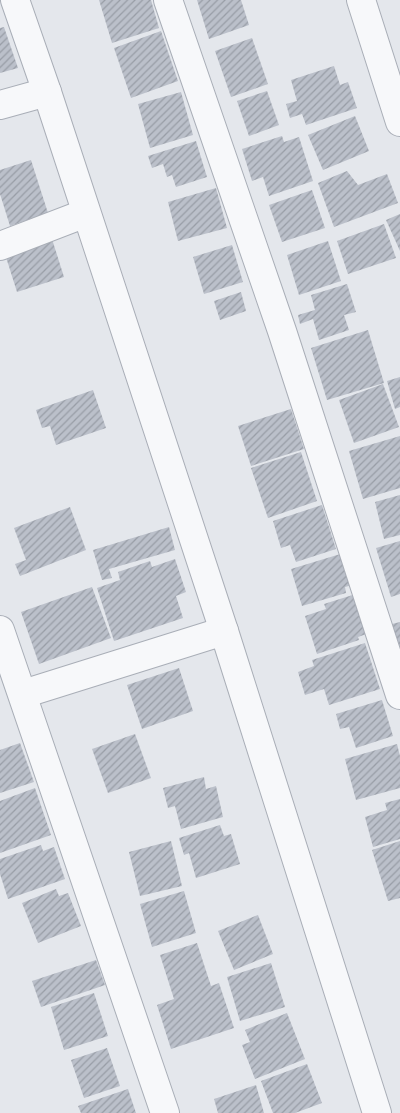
<svg xmlns="http://www.w3.org/2000/svg" width="400" height="1113" font-family="Barlow,sans-serif">
  <style>
    .building { fill: url(#building-hatch) }
    .lines { fill: none; stroke-linecap: round; stroke-linejoin: round }
    .minor-casing { stroke: #a9aeb7; stroke-width: 30 }
    .minor { stroke: #f7f8fa; stroke-width: 28 }
  </style>
  <defs>
    <pattern id="building-hatch" width="6" height="6" patternUnits="userSpaceOnUse" patternTransform="scale(1.25)"><rect width="6" height="6" fill="#bbc0ca"/><path d="M-1 1l2-2M0 6l6-6M5 7l2-2" fill="none" stroke="#989da6"/></pattern>
  </defs>
  <rect width="100%" height="100%" fill="#e4e7ec"/>
  <!-- building -->
  <g class="building">
    <path d="M99,0H151L159,28L112,43Z"/>
    <path d="M197,0H241L249,25L209,39Z"/>
    <path d="M4,27L18,68L0,73V28Z"/>
    <path d="M161,31L178,81L131,98L114,48Z"/>
    <path d="M252,38L268,84L231,97L215,51Z"/>
    <path d="M334,66L340,85L348,82L357,108L306,125L302,114L290,118L286,104L297,101L291,80Z"/>
    <path d="M267,91L279,125L249,136L237,101Z"/>
    <path d="M181,92L193,135L150,148L138,104Z"/>
    <path d="M355,116L369,151L323,170L308,135Z"/>
    <path d="M282,136L284,142L299,137L313,181L269,196L263,177L252,181L242,149Z"/>
    <path d="M196,141L207,177L176,187L172,175L167,177L163,164L152,168L148,156Z"/>
    <path d="M31,160L48,213L10,226L0,194V170Z"/>
    <path d="M347,171L358,185L387,174L398,203L334,227L318,183Z"/>
    <path d="M216,188L227,228L178,241L168,202Z"/>
    <path d="M312,190L325,228L282,242L269,205Z"/>
    <path d="M400,214V251L386,220Z"/>
    <path d="M384,224L396,258L348,274L337,241Z"/>
    <path d="M52,239L64,277L17,292L5,254Z"/>
    <path d="M328,241L341,281L299,295L287,255Z"/>
    <path d="M232,245L243,282L204,294L193,257Z"/>
    <path d="M347,284L356,312L344,315L349,330L319,340L313,319L300,324L298,315L315,310L311,295Z"/>
    <path d="M241,292L246,311L220,320L214,301Z"/>
    <path d="M368,330L384,383L327,400L311,348Z"/>
    <path d="M400,377V407L395,409L387,381Z"/>
    <path d="M383,384L399,427L354,443L339,400Z"/>
    <path d="M93,390L106,428L56,445L50,426L42,428L36,410Z"/>
    <path d="M291,409L304,449L251,466L238,426Z"/>
    <path d="M400,436V488L363,499L349,451Z"/>
    <path d="M301,452L317,501L268,518L251,468Z"/>
    <path d="M400,495V535L384,539L375,502Z"/>
    <path d="M322,505L336,549L296,562L290,545L281,548L273,521Z"/>
    <path d="M70,507L86,550L20,576L15,564L26,560L14,528Z"/>
    <path d="M169,527L175,550L109,569L112,578L102,580L93,550Z"/>
    <path d="M400,541V594L391,597L376,548Z"/>
    <path d="M347,552L356,584L345,587L346,593L302,606L291,569Z"/>
    <path d="M175,559L186,592L176,596L183,618L114,641L97,588L120,580L118,572L150,561L152,567Z"/>
    <path d="M92,587L111,638L39,664L21,612Z"/>
    <path d="M359,593L372,632L358,637L359,640L317,654L305,616L326,609L324,604Z"/>
    <path d="M400,622V648L392,624Z"/>
    <path d="M365,643L380,689L329,705L324,689L305,695L298,672L314,666L312,660Z"/>
    <path d="M179,668L193,711L142,729L127,685Z"/>
    <path d="M382,700L393,736L356,748L349,727L340,729L336,714Z"/>
    <path d="M135,734L151,778L108,793L92,749Z"/>
    <path d="M20,743L34,782L0,793V750Z"/>
    <path d="M397,744L400,756V788L356,800L345,759Z"/>
    <path d="M204,777L206,789L216,786L223,817L181,829L175,806L168,808L163,788Z"/>
    <path d="M35,788L51,835L0,853V801Z"/>
    <path d="M400,799V839L373,847L365,817L387,810L385,803Z"/>
    <path d="M220,825L224,836L231,834L240,864L196,878L189,853L184,855L179,838Z"/>
    <path d="M171,841L182,886L140,896L129,852Z"/>
    <path d="M400,841V898L388,901L372,850Z"/>
    <path d="M41,845L43,851L54,847L65,879L8,899L0,874V859Z"/>
    <path d="M56,889L59,896L68,893L81,926L38,943L22,903Z"/>
    <path d="M184,891L196,933L152,947L140,904Z"/>
    <path d="M258,915L273,954L234,970L218,931Z"/>
    <path d="M197,943L211,986L219,983L234,1028L171,1049L157,1005L174,999L160,955Z"/>
    <path d="M96,960L105,985L41,1007L32,981Z"/>
    <path d="M271,963L285,1007L240,1021L227,977Z"/>
    <path d="M94,993L108,1036L64,1050L51,1007Z"/>
    <path d="M287,1013L305,1059L255,1079L242,1045L250,1042L245,1030Z"/>
    <path d="M107,1048L120,1086L84,1098L71,1060Z"/>
    <path d="M307,1064L322,1103L295,1113H273L261,1081Z"/>
    <path d="M256,1085L264,1113H218L214,1099Z"/>
    <path d="M128,1089L136,1113H81L78,1106Z"/>
  </g>
  <g class="lines">
    <!-- minor casing -->
    <g class="minor-casing">
      <g id="minor">
        <path d="M15,0L47,92L224,631L377,1113"/>
        <path d="M168,0L282,331L400,695"/>
        <path d="M361,0L400,122"/>
        <path d="M0,105L47,92"/>
        <path d="M0,246L86,213"/>
        <path d="M0,630L165,1113"/>
        <path d="M23,694L224,631"/>
      </g>
    </g>
    <!-- minor -->
    <use href="#minor" class="minor"/>
  </g>
</svg>
